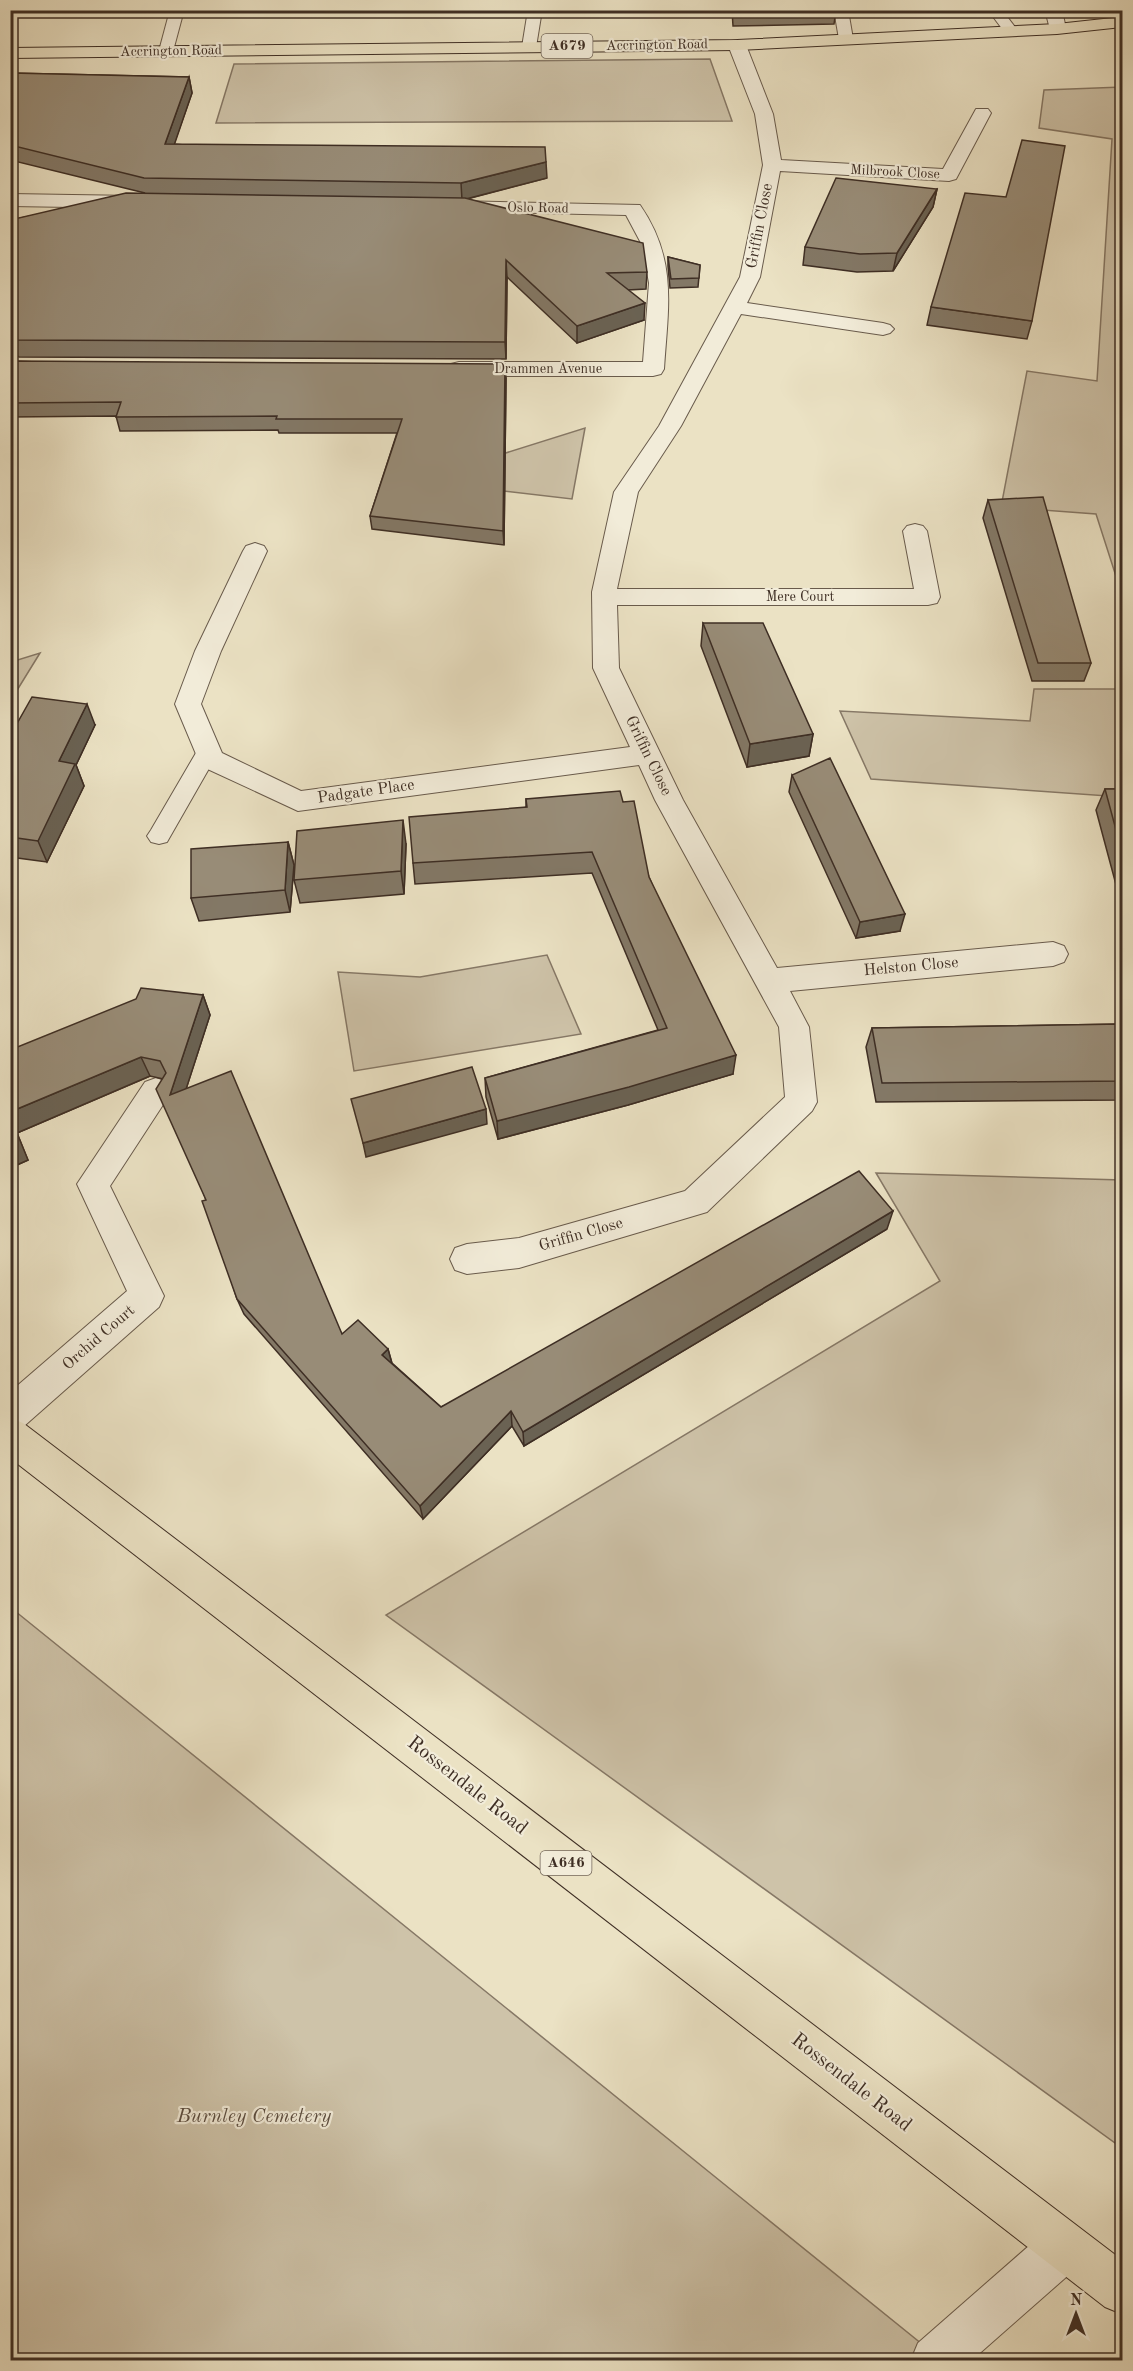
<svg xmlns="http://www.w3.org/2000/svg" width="1133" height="2371" font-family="'Old Standard TT',serif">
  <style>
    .green { fill: #cec3a9; stroke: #867866; stroke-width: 1.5 }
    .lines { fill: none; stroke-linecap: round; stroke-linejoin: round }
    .service-casing { stroke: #695b4c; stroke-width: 2 }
    .minor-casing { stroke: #695b4c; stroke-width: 2 }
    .primary-casing { stroke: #3e2e24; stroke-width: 2 }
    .trunk-casing { stroke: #3e2e24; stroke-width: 2 }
    .service { fill: #f2ecd9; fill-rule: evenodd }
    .minor { fill: #f2ecd9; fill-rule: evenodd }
    .primary { fill: #ebe2c4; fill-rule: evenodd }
    .trunk { fill: #ebe2c4; fill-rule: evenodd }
    .wall { fill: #837866; stroke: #3e2e24; stroke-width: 1.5 }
    .shaded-wall { fill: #6a6253; stroke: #3e2e24; stroke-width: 1.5 }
    .building { fill: #988c77; stroke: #3e2e24; stroke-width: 1.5 }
    .labels { text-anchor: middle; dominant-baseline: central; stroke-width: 4.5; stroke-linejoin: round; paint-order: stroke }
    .far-street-label { font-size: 14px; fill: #3e2e24; stroke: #f2ecd9 }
    .shield { fill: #f2ecd9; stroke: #74675a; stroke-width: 1.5 }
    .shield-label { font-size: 15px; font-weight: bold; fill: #3e2e24 }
    .street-label { font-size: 16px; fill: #3e2e24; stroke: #f2ecd9 }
    .near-street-label { font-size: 20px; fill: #3e2e24; stroke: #f2ecd9 }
    .near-park-label { font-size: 20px; font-style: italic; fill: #5b4c3f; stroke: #f2ecd9 }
  </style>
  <rect width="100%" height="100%" fill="#ebe2c4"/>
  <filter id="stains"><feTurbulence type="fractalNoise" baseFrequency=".00333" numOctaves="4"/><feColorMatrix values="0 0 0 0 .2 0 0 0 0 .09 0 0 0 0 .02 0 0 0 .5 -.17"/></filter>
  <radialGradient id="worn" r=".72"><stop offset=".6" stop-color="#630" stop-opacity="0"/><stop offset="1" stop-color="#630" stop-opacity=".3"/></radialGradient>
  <!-- green -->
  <g class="green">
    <path d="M710,59L732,121L216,123L234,64Z"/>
    <path d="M1122,87V595L1096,514L1001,507L1027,371L1097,381L1112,139L1039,128L1044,90Z"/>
    <path d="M585,428L572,499L417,481Z"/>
    <path d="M40,653L11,700V662Z"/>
    <path d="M1034,689H1121L1122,797L871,779L840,711L1030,721Z"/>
    <path d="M547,955L581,1034L354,1071L338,972L420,977Z"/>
    <path d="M876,1173L1122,1180V2148L386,1615L940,1281Z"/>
    <path d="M10,1607L938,2357L935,2360H11Z"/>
  </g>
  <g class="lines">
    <!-- service casing -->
    <g class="service-casing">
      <g id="service">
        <path d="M170,10H184L173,51L166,55L159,51Z"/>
        <path d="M528,10H542L536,47L529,51L522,47Z"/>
        <path d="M834,10H848L853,39L851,42H841L839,39Z"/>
        <path d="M988,10H1002L1018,31L1016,34H1006Z"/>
        <path d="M208,743L216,746L219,751L167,842L159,844L151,842L147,836L151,830L200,746Z"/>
      </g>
    </g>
    <!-- minor casing -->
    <g class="minor-casing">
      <g id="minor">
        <path d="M1045,10H1062L1066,29L1063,33H1051Z"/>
        <path d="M737,40L743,41L746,45L773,114L781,160L943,169L976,109H988L991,113L956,179L949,181L780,171L760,277L747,303L883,323L890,325L894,329L890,333L883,335L741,314L681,426L638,492L617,589H914L903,531L907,526L915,524L923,526L927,531L940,597L937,603L928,605H617L619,668L683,800L777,968L1053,942L1064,946L1068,954L1064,962L1053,966L790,991L809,1027L817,1102L812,1111L707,1212L519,1268L467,1274L455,1270L450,1259L455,1248L467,1244L519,1238L685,1191L785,1097L779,1027L655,800L639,765L298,811L201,766L175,704L195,651L243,551L246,546L255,543L264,546L267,551L221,651L201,704L222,753L301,791L630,747L593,668L592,592L614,492L659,426L740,277L763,165L755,114L728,45L731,41Z"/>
        <path d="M10,194L135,196L142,198L145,202L142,206L135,208L10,206Z"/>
        <path d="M456,201L640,205C678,260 668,307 664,369L661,374L653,376H459L451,374L448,369L451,364L459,362H643L649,283L642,245L626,215L449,211L446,207L449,203Z"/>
        <path d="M156,1078L167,1082L172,1091L110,1186L164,1296L159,1307L23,1427L10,1432V1392L127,1291L77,1184L145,1082Z"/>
        <path d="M1064,2223L1081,2230L1088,2247L1081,2264L972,2360H911L918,2343L1047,2230Z"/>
      </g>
    </g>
    <!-- primary casing -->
    <g class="primary-casing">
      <path id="primary" d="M1122,17V27L1057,34L737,50L10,58V48L737,40L1057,24Z"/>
    </g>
    <!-- trunk casing -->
    <g class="trunk-casing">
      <path id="trunk" d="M10,1418L23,1423L1122,2260V2314L1105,2307L10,1458Z"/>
    </g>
    <!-- service -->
    <use href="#service" class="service"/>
    <!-- minor -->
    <use href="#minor" class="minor"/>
    <!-- primary -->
    <use href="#primary" class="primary"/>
    <!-- trunk -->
    <use href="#trunk" class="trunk"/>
  </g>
  <!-- wall -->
  <g class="wall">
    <path d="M732,10H836L834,24L733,26Z"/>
    <path d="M10,73L189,77L192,93L174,144L547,178L467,199L647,272L646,289L628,290L644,320L577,343L507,277L506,359L19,357L10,352V220L145,193L10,160Z"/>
    <path d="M937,189L933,207L893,271L857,272L803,265L805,247Z"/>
    <path d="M668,257L700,265L698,287L670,288L668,266Z"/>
    <path d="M931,307L1032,321L1027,339L927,325Z"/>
    <path d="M10,361L506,378L504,545L372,529L370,516L397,433H279L278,430L120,431L116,416L10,417Z"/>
    <path d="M988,500L1091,663L1084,681H1032L983,518Z"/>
    <path d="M703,623L813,734L809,756L747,767L701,646Z"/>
    <path d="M95,725L76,765L84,786L47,862L10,857V736Z"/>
    <path d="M792,775L900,931L856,938L789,792Z"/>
    <path d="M1105,789H1122V907L1096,810Z"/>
    <path d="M526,799L623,802L649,877L733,1074L628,1105L498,1139L486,1097L485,1078L658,1030L592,873L415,884L413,863L526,807Z"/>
    <path d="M288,842L294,865L290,912L199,921L191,898Z"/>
    <path d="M406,844L404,894L300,903L294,880Z"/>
    <path d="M203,995L210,1015L186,1089L342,1334L388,1349L392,1363L441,1407L887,1229L524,1446L512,1426L423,1519L244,1314L237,1299L206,1200L163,1079L150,1076L17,1133L28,1160L10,1168V1050Z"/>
    <path d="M1122,1024V1100L876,1102L866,1047L872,1028Z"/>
  </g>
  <!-- shaded-wall -->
  <g class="shaded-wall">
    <path d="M189,77L192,93L169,160L165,144Z"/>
    <path d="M546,162L547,178L462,200L461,183Z"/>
    <path d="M937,189L933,207L893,271L897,253Z"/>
    <path d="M506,260L507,277L506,359L505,342Z"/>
    <path d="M645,303L644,320L577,343V326Z"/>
    <path d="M505,364L506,378L504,545L503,531Z"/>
    <path d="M87,704L95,725L76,765L84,786L47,862L38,841L59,761Z"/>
    <path d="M813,734L809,756L747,767L750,744Z"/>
    <path d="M403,820L406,844L404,894L401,871Z"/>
    <path d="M288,842L294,865L290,912L285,890Z"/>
    <path d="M905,914L900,931L856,938L860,922Z"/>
    <path d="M203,995L210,1015L178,1114L170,1095Z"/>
    <path d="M736,1055L733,1074L628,1105L498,1139L497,1121Z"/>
    <path d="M141,1057L150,1076L17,1133L28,1160L10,1168V1112Z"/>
    <path d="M486,1109L487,1124L366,1157L363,1143Z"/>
    <path d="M893,1211L887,1229L524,1446L523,1432Z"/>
    <path d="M388,1349L392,1364L382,1355Z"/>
    <path d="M511,1411L512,1426L423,1519L420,1506Z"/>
  </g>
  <!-- building -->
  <g class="building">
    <path d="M10,73L189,77L165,144L545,147L546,162L461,183L144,178L10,145Z"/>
    <path d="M1022,140L1065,146L1032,321L931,307L965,193L1006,197Z"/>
    <path d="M836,178L937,189L897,253L860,254L805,247Z"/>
    <path d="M126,193L465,198L643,243L647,272L607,273L645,303L577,326L506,260L505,342L14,340L10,338V220Z"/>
    <path d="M668,257L700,265L699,278L671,279Z"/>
    <path d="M10,361L505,364L503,531L370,516L402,419H276L277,416L116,417L121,402L10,403Z"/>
    <path d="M1043,497L1091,663H1038L988,500Z"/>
    <path d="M703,623H763L813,734L750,744Z"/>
    <path d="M32,697L87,704L59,761L75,764L38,841L10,837V736Z"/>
    <path d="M830,758L905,914L860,922L792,775Z"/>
    <path d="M1105,789H1122V852Z"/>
    <path d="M620,791L623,802L634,801L649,877L736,1055L629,1087L497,1121L485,1078L667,1028L592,852L413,863L409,817L527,807L526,799Z"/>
    <path d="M403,820L401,871L294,880L297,831Z"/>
    <path d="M288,842L285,890L191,898V849Z"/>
    <path d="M141,988L203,995L170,1095L231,1071L342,1334L358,1320L388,1349L382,1355L441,1407L859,1171L893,1211L523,1432L511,1411L420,1506L237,1299L202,1201L206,1200L156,1089L166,1073L160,1061L141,1057L10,1112V1050L136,999Z"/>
    <path d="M1122,1024V1081L882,1083L872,1028Z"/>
    <path d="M472,1067L486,1109L363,1143L351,1099Z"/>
    <path d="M10,1125L17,1142L10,1145Z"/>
  </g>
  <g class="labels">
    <!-- far-street labels -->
    <g class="far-street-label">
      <text transform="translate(657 45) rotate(-1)">Accrington Road</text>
      <text transform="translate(171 51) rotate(-1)">Accrington Road</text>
      <text transform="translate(895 172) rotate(3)">Milbrook Close</text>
      <text transform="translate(538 208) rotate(1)">Oslo Road</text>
      <text x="548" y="369">Drammen Avenue</text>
      <text x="800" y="597">Mere Court</text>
    </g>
    <!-- shield labels -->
    <g class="shield">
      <rect x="541.5" y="34" width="51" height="24" rx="4.5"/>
      <rect x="540.5" y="1851" width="51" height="24" rx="4.5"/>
    </g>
    <g class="shield-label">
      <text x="567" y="46">A679</text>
      <text x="566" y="1863">A646</text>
    </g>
    <!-- street labels -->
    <g class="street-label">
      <text transform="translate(760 226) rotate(-79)">Griffin Close</text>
      <text transform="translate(648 756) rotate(64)">Griffin Close</text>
      <text transform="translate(366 792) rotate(-8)">Padgate Place</text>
      <text transform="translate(911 967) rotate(-5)">Helston Close</text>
      <text transform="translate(581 1235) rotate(-16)">Griffin Close</text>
      <text transform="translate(99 1338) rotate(-41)">Orchid Court</text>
    </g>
    <!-- near-street labels -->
    <g class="near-street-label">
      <text transform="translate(467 1786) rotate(38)">Rossendale Road</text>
      <text transform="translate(851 2083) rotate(38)">Rossendale Road</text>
    </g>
    <!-- near-park labels -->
    <g class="near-park-label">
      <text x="254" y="2117">Burnley Cemetery</text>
    </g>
  </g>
  <!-- margin -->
  <rect width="1133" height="2371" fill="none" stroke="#ebe2c4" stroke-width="36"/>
  <rect x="12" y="12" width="1109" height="2347" fill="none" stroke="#3e2e24" stroke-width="3"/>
  <rect x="18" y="18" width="1097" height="2335" fill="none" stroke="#3e2e24" stroke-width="1.5"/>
  <!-- north arrow -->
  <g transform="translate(1076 2314)" stroke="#f2ecd9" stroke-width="4.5" paint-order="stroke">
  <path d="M0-4.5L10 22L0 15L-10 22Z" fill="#3e2e24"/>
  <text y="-9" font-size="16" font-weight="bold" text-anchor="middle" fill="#3e2e24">N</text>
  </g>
  <rect width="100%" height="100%" filter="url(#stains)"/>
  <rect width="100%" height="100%" fill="url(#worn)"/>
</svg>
